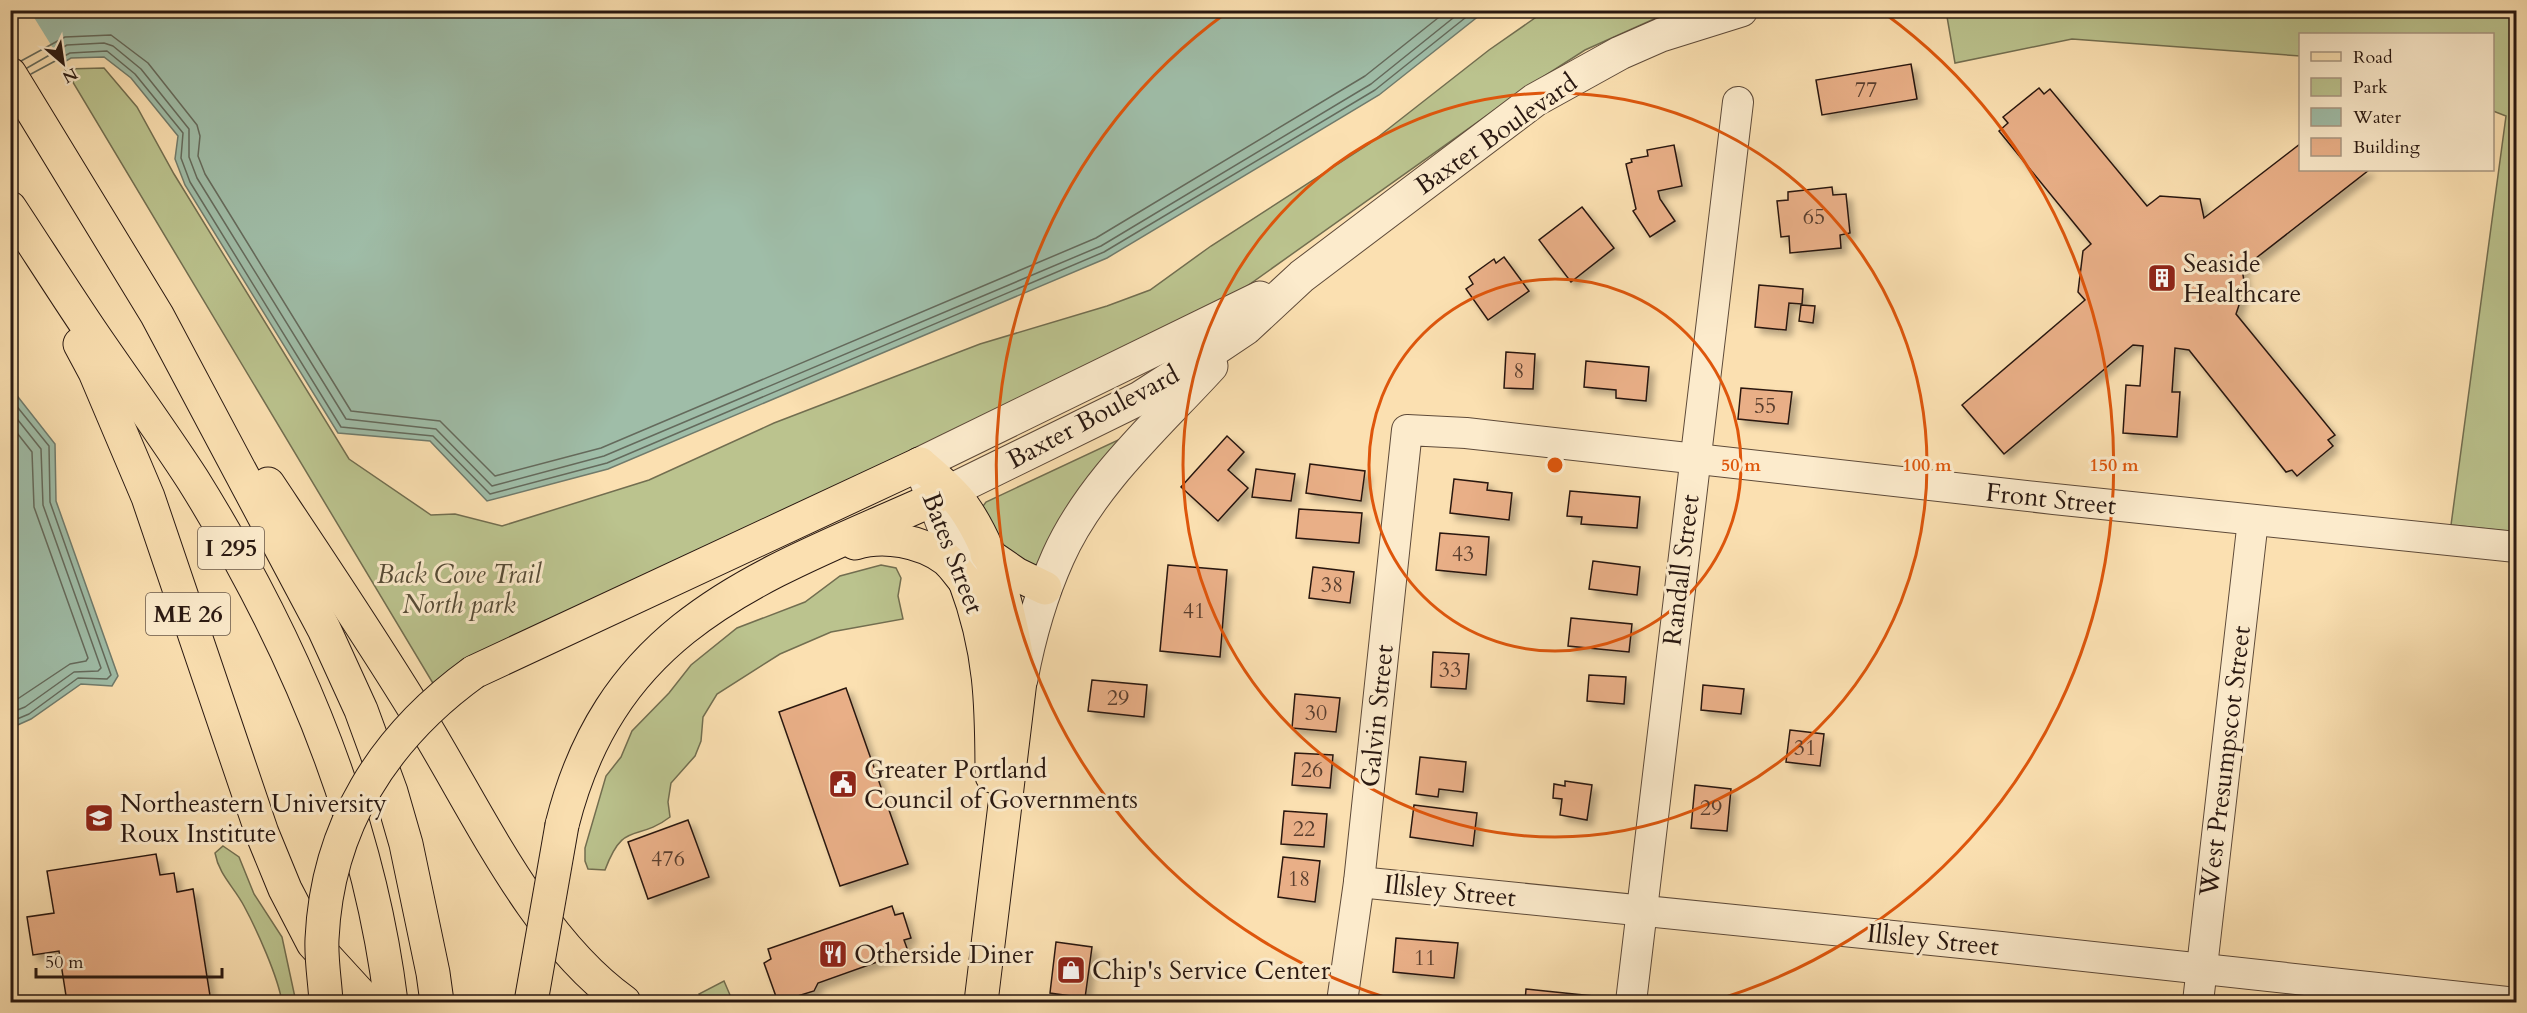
<svg xmlns="http://www.w3.org/2000/svg" width="2527" height="1013" font-family="Cardo,serif">
  <style>
    .green { fill: #bbc38e; stroke: #726e50; stroke-width: 1.5 }
    .water { fill: #9fbda8; stroke: #707b6c; stroke-width: 1.5 }
    .pier { fill: #fbe0b1 }
    .lines { fill: none; stroke-linecap: round; stroke-linejoin: round }
    .shore { stroke: #646a5c; stroke-width: 1.5 }
    .building { fill: #e9af87; stroke: #291811; stroke-width: 1.5; filter: url(#shadow) }
    .minor-casing { stroke: #5e4a39; stroke-width: 32 }
    .tertiary-casing { stroke: #5e4a39; stroke-width: 35 }
    .primary-casing { stroke: #291811; stroke-width: 35 }
    .motorway-casing { stroke: #291811; stroke-width: 35 }
    .minor { stroke: #fcebcc; stroke-width: 30 }
    .tertiary { stroke: #fcebcc; stroke-width: 33 }
    .primary { stroke: #fbe0b1; stroke-width: 33 }
    .motorway { stroke: #fbe0b1; stroke-width: 33 }
    .motorway-bridge-casing { stroke: #291811; stroke-width: 35; stroke-linecap: butt }
    .motorway-bridge { stroke: #fbe0b1; stroke-width: 33 }
    .ring { fill: none; stroke: #de560c; stroke-width: 3 }
    .labels { text-anchor: middle; dominant-baseline: central; stroke-width: 6; stroke-linejoin: round; paint-order: stroke }
    .number-label { font-size: 22px; fill: #593e2e }
    .shield { fill: #fcebcc; stroke: #685749; stroke-width: 1.5 }
    .shield-label { font-size: 24px; font-weight: bold; fill: #291811 }
    .street-label { font-size: 26px; fill: #291811; stroke: #fcebcc }
    .poi-label { font-size: 26px; fill: #291811; stroke: #fcebcc; text-anchor: start }
    .park-label { font-size: 26px; font-style: italic; fill: #554b36; stroke: #fcebcc }
    .centre { fill: #de560c; stroke: #fcebcc; stroke-width: 3 }
    .ring-label { font-size: 18px; text-anchor: middle; font-weight: bold; fill: #de560c; stroke: #fcebcc; stroke-width: 6; stroke-linejoin: round; paint-order: stroke }
  </style>
  <defs>
    <filter id="shadow"><feDropShadow dx="5.5" dy="5.5" stdDeviation="3" flood-color="#0004"/></filter>
  </defs>
  <rect width="100%" height="100%" fill="#fbe0b1"/>
  <filter id="stains"><feTurbulence type="fractalNoise" baseFrequency=".00333" numOctaves="4"/><feColorMatrix values="0 0 0 0 .2 0 0 0 0 .09 0 0 0 0 .02 0 0 0 .5 -.17"/></filter>
  <radialGradient id="worn" r=".72"><stop offset=".6" stop-color="#630" stop-opacity="0"/><stop offset="1" stop-color="#630" stop-opacity=".3"/></radialGradient>
  <!-- green -->
  <g class="green">
    <path d="M1545,11H1672L1585,50L1527,87L1226,301L434,685L65,69L104,68L137,107L174,174L349,459L431,515L455,514L502,526L649,480L774,423L980,344L1107,306L1150,290L1211,246L1369,144L1489,50Z"/>
    <path d="M1946,11H2516V532L2451,525L2506,116L2493,111L2492,34H2300V56L2072,39L1955,63Z"/>
    <path d="M1148,426L1044,580L1010,565L983,506L986,502Z"/>
    <path d="M881,565L896,568L901,578L898,596L903,619L831,632L780,654L717,694L703,717L701,741L695,756L671,783L668,802L670,817C636,843 624,819 605,870L588,869L585,861V848L606,776L621,757L632,731L669,693L691,665L737,628L805,602L840,576Z"/>
    <path d="M223,846L239,857L254,894L282,937L296,1002H282C278,977 257,930 244,906C234,887 219,875 215,853Z"/>
    <path d="M724,981L733,1002H704L699,994Z"/>
  </g>
  <!-- water -->
  <g class="water">
    <path d="M11,11H1485L1379,95L1107,258L608,469L487,501L430,441L338,433L185,185L175,159L178,136L131,78L104,57L71,58L11,93Z"/>
    <path d="M11,388L55,444L56,501L118,676L112,686L81,684L31,719L11,728Z"/>
  </g>
  <!-- pier -->
  <path class="pier" d="M11,11H30L64,66L10,96Z"/>
  <g class="lines">
    <!-- shore -->
    <g class="shore">
      <path d="M21,61L65,37L111,35L148,63L197,125L200,136L198,156L205,174L351,411L440,421L495,476L601,448L1096,238L1365,76L1448,10"/>
      <path d="M27,68L67,45L104,43L113,46L141,69L189,129V157L197,178L346,419L436,429L492,486L604,456L1101,246L1371,84L1463,10"/>
      <path d="M31,74L70,53L107,51L135,74L183,133L181,158L190,182L341,427L433,436L490,494L607,463L1104,252L1375,90L1475,10"/>
      <path d="M10,398L49,446L50,502L111,675L107,679L78,678L29,714L10,722"/>
      <path d="M10,410L41,449L43,505L101,668L98,671L74,672L25,707L10,713"/>
      <path d="M10,424L32,452L34,507L88,658L86,661L70,664L10,704"/>
    </g>
  </g>
  <!-- building -->
  <g class="building">
    <path d="M1911,64L1917,99L1822,115L1816,80Z"/>
    <path d="M2039,88L2044,94L2050,89L2147,206L2160,196L2200,199L2204,218L2300,144V170H2369L2242,269L2245,287L2236,314L2335,435L2328,440L2333,446L2297,476L2292,470L2286,472L2189,350L2175,348L2172,392H2180L2177,437L2123,433L2126,385L2140,386L2143,346L2133,345L2004,454L1962,405L2085,300L2078,292L2083,251L2091,244L1999,131L2008,123L2003,117Z"/>
    <path d="M1674,145L1682,186L1658,191L1660,199L1675,221L1650,237L1633,211L1636,209L1626,164L1632,162L1631,159L1648,156L1647,150Z"/>
    <path d="M1832,187L1833,195L1846,194L1850,233L1840,235L1841,248L1790,253L1789,236L1781,237L1777,201L1788,200V192Z"/>
    <path d="M1582,207L1614,248L1571,282L1539,240Z"/>
    <path d="M1504,257L1529,291L1488,320L1466,289L1473,284L1469,277L1494,259L1496,263Z"/>
    <path d="M1759,285L1803,289L1802,304L1789,303L1786,330L1755,327Z"/>
    <path d="M1801,305L1815,306L1813,323L1799,321Z"/>
    <path d="M1506,352L1535,354L1533,389L1504,388Z"/>
    <path d="M1586,361L1649,367L1646,401L1616,398V390L1584,387Z"/>
    <path d="M1741,388L1792,392L1788,424L1738,419Z"/>
    <path d="M1227,436L1244,452L1228,470L1248,488L1218,521L1181,487Z"/>
    <path d="M1310,464L1365,471L1361,501L1306,493Z"/>
    <path d="M1256,469L1295,474L1291,501L1252,497Z"/>
    <path d="M1454,479L1488,483L1487,490L1512,493L1509,520L1450,513Z"/>
    <path d="M1570,491L1640,497L1637,528L1581,524L1582,517L1567,516Z"/>
    <path d="M1299,509L1362,513L1359,543L1296,538Z"/>
    <path d="M1440,533L1489,537L1486,575L1436,570Z"/>
    <path d="M1593,561L1640,567L1637,595L1589,589Z"/>
    <path d="M1168,565L1227,570L1220,657L1160,651Z"/>
    <path d="M1313,567L1354,572L1350,603L1309,598Z"/>
    <path d="M1571,618L1632,624L1629,652L1568,646Z"/>
    <path d="M1433,652L1469,654L1466,689L1431,687Z"/>
    <path d="M1589,675L1626,677L1624,704L1587,701Z"/>
    <path d="M1092,680L1147,685L1144,717L1088,711Z"/>
    <path d="M1703,685L1744,689L1741,714L1701,710Z"/>
    <path d="M846,688L908,864L840,886L779,712Z"/>
    <path d="M1295,694L1340,698L1336,732L1292,728Z"/>
    <path d="M1790,730L1824,734L1820,766L1786,762Z"/>
    <path d="M1295,753L1333,755L1330,788L1292,785Z"/>
    <path d="M1420,757L1466,762L1463,792L1439,789L1438,797L1416,794Z"/>
    <path d="M1565,781L1592,785L1587,820L1560,815L1562,799L1553,798L1554,784L1565,786Z"/>
    <path d="M1695,785L1731,789L1727,831L1691,828Z"/>
    <path d="M1414,805L1477,813L1473,846L1410,837Z"/>
    <path d="M1284,811L1327,814L1324,847L1281,844Z"/>
    <path d="M688,820L709,877L648,899L628,842Z"/>
    <path d="M156,854L160,875L174,873L177,892L193,889L211,1002H67L59,951L33,955L27,917L54,913L47,871Z"/>
    <path d="M1283,857L1320,861L1315,902L1278,897Z"/>
    <path d="M892,906L895,915L903,913L911,938L904,940L908,951L818,983L814,991L778,1002L764,963L771,959L768,949Z"/>
    <path d="M1396,938L1458,943L1454,978L1393,972Z"/>
    <path d="M1056,942L1092,947L1085,998L1050,993Z"/>
    <path d="M1526,989L1593,996V1002H1525Z"/>
  </g>
  <g class="lines">
    <!-- minor casing -->
    <g class="minor-casing">
      <g id="minor">
        <path d="M1359,882L2001,947L2507,1002"/>
        <path d="M1342,1002L1359,882L1407,430L1466,433L2054,499L2516,547"/>
        <path d="M1631,1002L1738,102"/>
        <path d="M2198,1002L2253,520"/>
      </g>
    </g>
    <!-- tertiary casing -->
    <g class="tertiary-casing">
      <g id="tertiary">
        <path d="M932,500L1140,398L1188,367L1246,328L1302,276L1535,100L1620,53L1661,35L1741,10"/>
        <path d="M965,581L920,464L1260,298"/>
        <path d="M1021,679C1029,637 1040,597 1058,557C1091,483 1157,425 1211,366"/>
      </g>
    </g>
    <!-- primary casing -->
    <g class="primary-casing">
      <g id="primary">
        <path d="M920,464C935,477 951,490 963,506C997,554 1013,625 1020,681L981,1002"/>
        <path d="M987,554L1016,574L1045,588"/>
        <path d="M965,581C991,650 992,704 992,776"/>
      </g>
    </g>
    <!-- motorway casing -->
    <g class="motorway-casing">
      <g id="motorway">
        <path d="M10,74L157,315L324,629L361,710L391,792L406,844L433,973L437,1002"/>
        <path d="M10,208C37,249 63,290 90,330C124,380 160,429 193,480C292,639 368,815 391,1002"/>
        <path d="M80,344L95,372L148,497L262,833L285,889L313,943L367,1002"/>
        <path d="M268,484C322,565 376,645 426,728C481,819 537,940 624,1002"/>
        <path d="M855,543C884,534 921,541 946,559C953,565 959,574 965,581"/>
        <path d="M474,672L920,464"/>
        <path d="M562,825C613,622 760,577 932,500"/>
      </g>
    </g>
    <!-- minor -->
    <use href="#minor" class="minor"/>
    <!-- tertiary -->
    <use href="#tertiary" class="tertiary"/>
    <!-- primary -->
    <use href="#primary" class="primary"/>
    <!-- motorway -->
    <use href="#motorway" class="motorway"/>
    <!-- motorway-bridge casing -->
    <g class="motorway-bridge-casing">
      <g id="motorway-bridge">
        <path d="M326,1002C325,982 321,960 322,939C327,826 384,737 474,672"/>
        <path d="M531,1002L562,825"/>
      </g>
    </g>
    <!-- motorway-bridge -->
    <use href="#motorway-bridge" class="motorway-bridge"/>
  </g>
  <!-- distance rings -->
  <g class="ring">
    <circle cx="1555" cy="465" r="186"/>
    <circle cx="1555" cy="465" r="372"/>
    <path d="M1401 1002A559 559 0 0 1 1226 13M1884 13A559 559 0 0 1 1709 1002"/>
  </g>
  <!-- icons -->
  <defs>
    <g id="building-square" transform="scale(1.5)"><rect x="-9" y="-9" width="18" height="18" rx="4" fill="#8f2418" stroke="#fcebcc"/><path d="M-4-6H4V6H1V3H-1V6H-4ZM-2.5-4.3h1.7v1.8h-1.7ZM.8-4.3h1.7v1.8H.8ZM-2.5-1h1.7V.8h-1.7ZM.8-1h1.7V.8H.8Z" fill="#fff"/></g>
    <g id="civic-square" transform="scale(1.5)"><rect x="-9" y="-9" width="18" height="18" rx="4" fill="#8f2418" stroke="#fcebcc"/><path d="M-.6-6.5H3V-4.5H.6V-3L4-1V1h2V6H-6V1h2V-1L-.6-3ZM-1.2 2.5V6h2.4V2.5Z" fill="#fff"/></g>
    <g id="university-square" transform="scale(1.5)"><rect x="-9" y="-9" width="18" height="18" rx="4" fill="#8f2418" stroke="#fcebcc"/><path d="M0-5L7-2L0 1L-7-2ZM-4 1L0 2.5L4 1V4Q0 6-4 4Z" fill="#fff"/></g>
    <g id="restaurant-square" transform="scale(1.5)"><rect x="-9" y="-9" width="18" height="18" rx="4" fill="#8f2418" stroke="#fcebcc"/><path d="M-5-6h1v4h1v-4h1v4h1v-4h1v5L-1.5 .5V6h-2V.5L-5-1ZM5-6V6H3V1.5H1.5Q1.5-4 5-6Z" fill="#fff"/></g>
    <g id="shop-square" transform="scale(1.5)"><rect x="-9" y="-9" width="18" height="18" rx="4" fill="#8f2418" stroke="#fcebcc"/><path d="M-5-2.5h2.3a2.7 3.5 0 0 1 5.4 0H5L5.5 6h-11ZM-1.5-2.5h3a1.5 2.3 0 0 0-3 0Z" fill="#fff"/></g>
  </defs>
  <g fill-rule="evenodd">
    <use href="#building-square" x="2162" y="278"/>
    <use href="#civic-square" x="843" y="784"/>
    <use href="#university-square" x="99" y="818"/>
    <use href="#restaurant-square" x="833" y="954"/>
    <use href="#shop-square" x="1071" y="970"/>
  </g>
  <g class="labels">
    <!-- number labels -->
    <g class="number-label">
      <text x="1866" y="90">77</text>
      <text x="1814" y="217">65</text>
      <text x="1519" y="371">8</text>
      <text x="1765" y="406">55</text>
      <text x="1463" y="554">43</text>
      <text x="1332" y="585">38</text>
      <text x="1194" y="611">41</text>
      <text x="1450" y="670">33</text>
      <text x="1118" y="698">29</text>
      <text x="1316" y="713">30</text>
      <text x="1805" y="748">31</text>
      <text x="1312" y="770">26</text>
      <text x="1711" y="808">29</text>
      <text x="1304" y="829">22</text>
      <text x="668" y="859">476</text>
      <text x="1299" y="879">18</text>
      <text x="1425" y="958">11</text>
    </g>
    <!-- shield labels -->
    <g class="shield">
      <rect x="198" y="527" width="66" height="42" rx="4.5"/>
      <rect x="146" y="593" width="84" height="42" rx="4.5"/>
    </g>
    <g class="shield-label">
      <text x="231" y="548">I 295</text>
      <text x="188" y="614">ME 26</text>
    </g>
    <!-- street labels -->
    <g class="street-label">
      <text transform="translate(1496 134) rotate(-35)">Baxter Boulevard</text>
      <text transform="translate(1093 417) rotate(-28)">Baxter Boulevard</text>
      <text transform="translate(2051 499) rotate(6)">Front Street</text>
      <text transform="translate(953 553) rotate(69)">Bates Street</text>
      <text transform="translate(1681 570) rotate(-83)">Randall Street</text>
      <text transform="translate(1377 716) rotate(-84)">Galvin Street</text>
      <text transform="translate(2225 761) rotate(-83)">West Presumpscot Street</text>
      <text transform="translate(1450 891) rotate(6)">Illsley Street</text>
      <text transform="translate(1933 940) rotate(6)">Illsley Street</text>
    </g>
    <!-- poi labels -->
    <g class="poi-label">
      <text x="2183" y="263">Seaside<tspan x="2183" dy="30">Healthcare</tspan></text>
      <text x="864" y="769">Greater Portland<tspan x="864" dy="30">Council of Governments</tspan></text>
      <text x="120" y="803">Northeastern University<tspan x="120" dy="30">Roux Institute</tspan></text>
      <text x="854" y="954">Otherside Diner</text>
      <text x="1092" y="970">Chip's Service Center</text>
    </g>
    <!-- park labels -->
    <g class="park-label">
      <text x="459" y="574">Back Cove Trail<tspan x="459" dy="30">North park</tspan></text>
    </g>
  </g>
  <circle cx="1555" cy="465" r="9" class="centre"/>
  <g class="ring-label">
    <text x="1741" y="471">50 m</text>
    <text x="1927" y="471">100 m</text>
    <text x="2114" y="471">150 m</text>
  </g>
  <!-- margin -->
  <rect width="2527" height="1013" fill="none" stroke="#fbe0b1" stroke-width="36"/>
  <rect x="12" y="12" width="2503" height="989" fill="none" stroke="#291811" stroke-width="3"/>
  <rect x="18" y="18" width="2491" height="977" fill="none" stroke="#291811" stroke-width="1.5"/>
  <!-- legend -->
  <rect x="2299" y="33" width="195" height="138" fill="#fcebcc" stroke="#a89781" stroke-width="1.5"/>
  <rect x="2311" y="52" width="30" height="9" fill="#fbe0b1" stroke="#a89781" stroke-width="1.5"/>
  <text x="2353" y="63" font-size="18" fill="#291811">Road</text>
  <rect x="2311" y="78" width="30" height="18" fill="#bbc38e" stroke="#a89781" stroke-width="1.5"/>
  <text x="2353" y="93" font-size="18" fill="#291811">Park</text>
  <rect x="2311" y="108" width="30" height="18" fill="#9fbda8" stroke="#a89781" stroke-width="1.5"/>
  <text x="2353" y="123" font-size="18" fill="#291811">Water</text>
  <rect x="2311" y="138" width="30" height="18" fill="#e9af87" stroke="#a89781" stroke-width="1.5"/>
  <text x="2353" y="153" font-size="18" fill="#291811">Building</text>
  <!-- north arrow -->
  <g transform="translate(63 63) rotate(151)" stroke="#fcebcc" stroke-width="4.5" paint-order="stroke">
  <path d="M0-4.5L10 22L0 15L-10 22Z" fill="#291811"/>
  <text y="-9" font-size="16" font-weight="bold" text-anchor="middle" fill="#291811">N</text>
  </g>
  <!-- scale -->
  <path d="M36 968v9h186v-9" fill="none" stroke="#291811" stroke-width="3"/>
  <text x="45" y="968" font-size="18" fill="#291811" stroke="#fcebcc" stroke-width="4.5" paint-order="stroke">50 m</text>
  <rect width="100%" height="100%" filter="url(#stains)"/>
  <rect width="100%" height="100%" fill="url(#worn)"/>
</svg>
